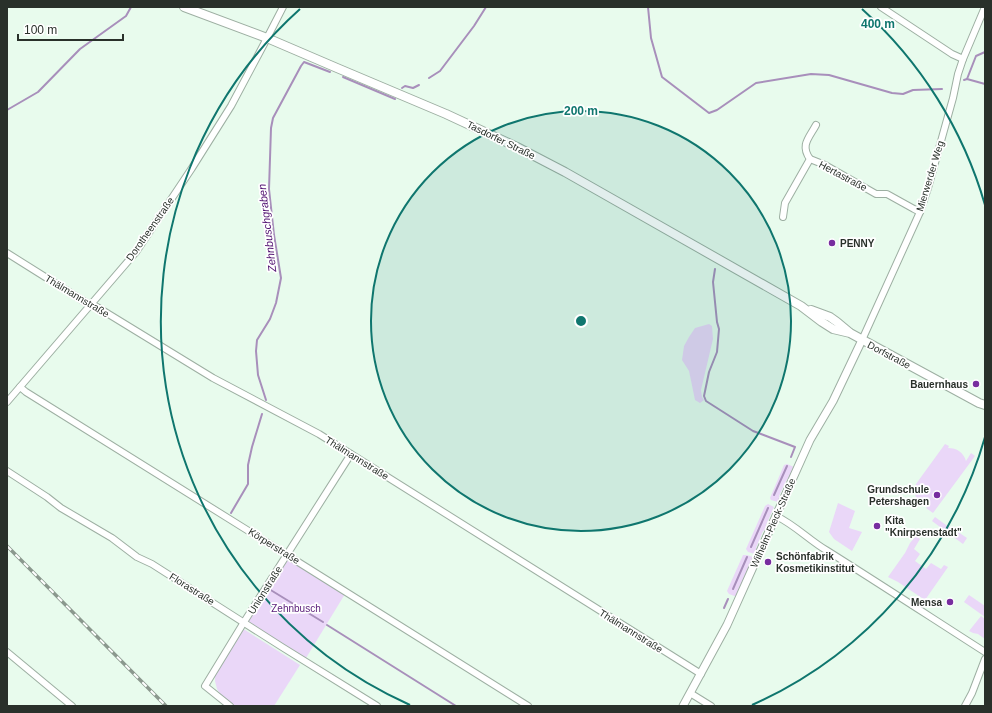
<svg xmlns="http://www.w3.org/2000/svg" width="992" height="713" font-family="Arial,sans-serif">
  <style>
    .green { fill: #ead7f8 }
    .lines { fill: none; stroke-linecap: round; stroke-linejoin: round }
    .stream { stroke: #a88fbb; stroke-width: 2 }
    .minor-casing { stroke: #9dafa2; stroke-width: 8 }
    .tertiary-casing { stroke: #9dafa2; stroke-width: 9 }
    .secondary-casing { stroke: #9dafa2; stroke-width: 10 }
    .minor { stroke: #fff; stroke-width: 6 }
    .tertiary { stroke: #fff; stroke-width: 7 }
    .secondary { stroke: #fff; stroke-width: 8 }
    .rail-casing { stroke: #8b988e; stroke-width: 3.5 }
    .rail { stroke: #fff; stroke-width: 2; stroke-dasharray: 6; stroke-linecap: butt }
    .ring { fill: none; stroke: #0f766e; stroke-width: 2 }
    .poi-dot { fill: #772d9f; stroke: #fff; stroke-width: 1.5 }
    .labels { text-anchor: middle; dominant-baseline: central; stroke-width: 3.5; stroke-linejoin: round; paint-order: stroke }
    .street-label { font-size: 10px; fill: #29302a; stroke: #fff }
    .poi-label { font-size: 10px; font-weight: bold; fill: #29302a; stroke: #fff; text-anchor: start }
    .park-label { font-size: 10px; fill: #581a78; stroke: #fff }
    .water-label { font-size: 11px; font-style: italic; fill: #501070; stroke: #fff }
    .centre { fill: #0f766e; stroke: #fff; stroke-width: 2 }
    .ring-label { font-size: 12px; text-anchor: middle; font-weight: bold; fill: #0f766e; stroke: #fff; stroke-width: 3.5; stroke-linejoin: round; paint-order: stroke }
  </style>
  <rect width="100%" height="100%" fill="#e8fbed"/>
  <!-- green -->
  <g class="green">
    <path d="M709,324L712,326L713,339L701,390L702,397L704,400L700,403L695,400L689,371L682,360L684,346L689,337L695,328Z"/>
    <path d="M945,444L949,446L948,448C957,448 963,452 966,461L971,453L975,456L933,513L926,508L928,506C917,502 912,495 916,484Z"/>
    <path d="M787,464L794,467L790,476L786,481L779,496L780,501L778,502L771,500L770,498L784,465Z"/>
    <path d="M838,503L855,511L849,528L862,532L852,551L834,539L829,532Z"/>
    <path d="M768,504L774,507L766,525L768,529L763,531L756,548L758,551L757,553L755,554L748,552L746,549L765,506Z"/>
    <path d="M935,517L957,533L958,532L967,538L963,544L932,521Z"/>
    <path d="M916,536L920,539L914,549L920,554L915,561L926,569L931,563L941,569L944,565L948,567L925,600L898,582L888,577L905,553L910,543Z"/>
    <path d="M743,555H747L753,557L754,559L737,597L729,594L727,591Z"/>
    <path d="M286,558L345,594L306,658L247,622Z"/>
    <path d="M969,595L985,606V617L964,602Z"/>
    <path d="M981,616L985,619V639L978,634L973,633L969,631Z"/>
    <path d="M242,628L300,665L274,706H231L223,698L217,689L215,681V671Z"/>
  </g>
  <g class="lines">
    <!-- stream -->
    <g class="stream">
      <path d="M648,7L651,38L662,77L709,113L717,110L756,83L811,74L829,75L892,93L903,94L913,90L942,89"/>
      <path d="M343,77L395,99"/>
      <path d="M429,78L440,71L474,26L486,7"/>
      <path d="M967,79L976,56L985,52"/>
      <path d="M964,80L967,79L985,84"/>
      <path d="M402,88L405,86L413,88L419,85"/>
      <path d="M7,110L38,92L80,49L126,16L131,7"/>
      <path d="M715,269L713,282L717,322L719,329L717,352L709,372L704,396L706,401L753,431L795,447L791,457"/>
      <path d="M266,400L258,375L256,351L257,340L270,319L276,303L281,278L274,235L269,189L271,128L273,118L301,66L304,62L330,72"/>
      <path d="M774,495L787,466"/>
      <path d="M231,513L248,484V465L252,447L262,414"/>
      <path d="M751,547L768,508"/>
      <path d="M269,589L323,622"/>
      <path d="M733,589L747,557"/>
      <path d="M724,608L728,599"/>
      <path d="M327,625L456,706"/>
    </g>
    <!-- minor casing -->
    <g class="minor-casing">
      <g id="minor">
        <path d="M881,7L952,54L963,59"/>
        <path d="M810,159C800,145 809,138 816,125"/>
        <path d="M783,217L785,203L810,159L825,165L876,194H887L914,209L920,212"/>
        <path d="M7,253L85,302L97,307L213,378L319,434L701,674"/>
        <path d="M862,340L920,212L928,188L953,98L958,74L963,59L985,7"/>
        <path d="M20,387L26,392L287,555L528,706"/>
        <path d="M7,402L136,252L192,168L231,106L264,44L283,7"/>
        <path d="M7,471L47,497L61,508L112,538L137,557L152,564L282,647L377,706"/>
        <path d="M776,516C795,525 809,540 826,550C880,584 932,618 985,652"/>
        <path d="M7,652L72,706"/>
        <path d="M690,693L711,706"/>
        <path d="M230,706L205,686L244,622L351,454"/>
        <path d="M965,706L972,693L985,659"/>
      </g>
    </g>
    <!-- tertiary casing -->
    <g class="tertiary-casing">
      <path id="tertiary" d="M683,706L727,625L810,440L833,401L862,340"/>
    </g>
    <!-- secondary casing -->
    <g class="secondary-casing">
      <g id="secondary">
        <path d="M184,7L267,38L337,68L446,114L517,147L565,172L801,306L822,322L833,329L850,333L979,403L985,405"/>
        <path d="M811,310L830,317L837,322L849,332"/>
      </g>
    </g>
    <!-- minor -->
    <use href="#minor" class="minor"/>
    <!-- tertiary -->
    <use href="#tertiary" class="tertiary"/>
    <!-- secondary -->
    <use href="#secondary" class="secondary"/>
    <!-- rail casing -->
    <g class="rail-casing">
      <path id="rail" d="M7,546L166,706"/>
    </g>
    <!-- rail -->
    <use href="#rail" class="rail"/>
  </g>
  <!-- distance rings -->
  <circle cx="581" cy="321" r="210" fill="#0f766e" fill-opacity=".12"/>
  <g class="ring">
    <circle cx="581" cy="321" r="210"/>
    <path d="M985 437A420 420 0 0 1 752 705M410 705A420 420 0 0 1 300 9M862 9A420 420 0 0 1 985 205"/>
  </g>
  <!-- markers -->
  <g class="poi-dot">
    <circle cx="832" cy="243" r="4"/>
    <circle cx="976" cy="384" r="4"/>
    <circle cx="937" cy="495" r="4"/>
    <circle cx="877" cy="526" r="4"/>
    <circle cx="768" cy="562" r="4"/>
    <circle cx="950" cy="602" r="4"/>
  </g>
  <g class="labels">
    <!-- street labels -->
    <g class="street-label">
      <text transform="translate(501 140) rotate(26)">Tasdorfer Straße</text>
      <text transform="translate(843 176) rotate(28)">Hertastraße</text>
      <text transform="translate(930 176) rotate(-73)">Mierwerder Weg</text>
      <text transform="translate(150 229) rotate(-55)">Dorotheenstraße</text>
      <text transform="translate(77 296) rotate(31)">Thälmannstraße</text>
      <text transform="translate(889 355) rotate(28)">Dorfstraße</text>
      <text transform="translate(357 458) rotate(32)">Thälmannstraße</text>
      <text transform="translate(773 523) rotate(-66)">Wilhelm-Pieck-Straße</text>
      <text transform="translate(274 546) rotate(32)">Körperstraße</text>
      <text transform="translate(192 589) rotate(32)">Florastraße</text>
      <text transform="translate(265 590) rotate(-58)">Unionstraße</text>
      <text transform="translate(631 631) rotate(32)">Thälmannstraße</text>
    </g>
    <!-- poi labels -->
    <g class="poi-label">
      <text x="840" y="243">PENNY</text>
      <text x="968" y="384" text-anchor="end">Bauernhaus</text>
      <text x="929" y="489" text-anchor="end">Grundschule<tspan x="929" dy="12">Petershagen</tspan></text>
      <text x="885" y="520">Kita<tspan x="885" dy="12">"Knirpsenstadt"</tspan></text>
      <text x="776" y="556">Schönfabrik<tspan x="776" dy="12">Kosmetikinstitut</tspan></text>
      <text x="942" y="602" text-anchor="end">Mensa</text>
    </g>
    <!-- park labels -->
    <g class="park-label">
      <text x="296" y="608">Zehnbusch</text>
    </g>
    <!-- water labels -->
    <g class="water-label">
      <text transform="translate(267 228) rotate(-97)">Zehnbuschgraben</text>
    </g>
  </g>
  <circle cx="581" cy="321" r="6" class="centre"/>
  <g class="ring-label">
    <text x="878" y="28">400 m</text>
    <text x="581" y="115">200 m</text>
  </g>
  <!-- border -->
  <rect width="992" height="713" fill="none" stroke="#29302a" stroke-width="16"/>
  <!-- scale -->
  <path d="M18 34v6h105v-6" fill="none" stroke="#29302a" stroke-width="2"/>
  <text x="24" y="34" font-size="12" fill="#29302a" stroke="#ffffff" stroke-width="3" paint-order="stroke">100 m</text>
</svg>
